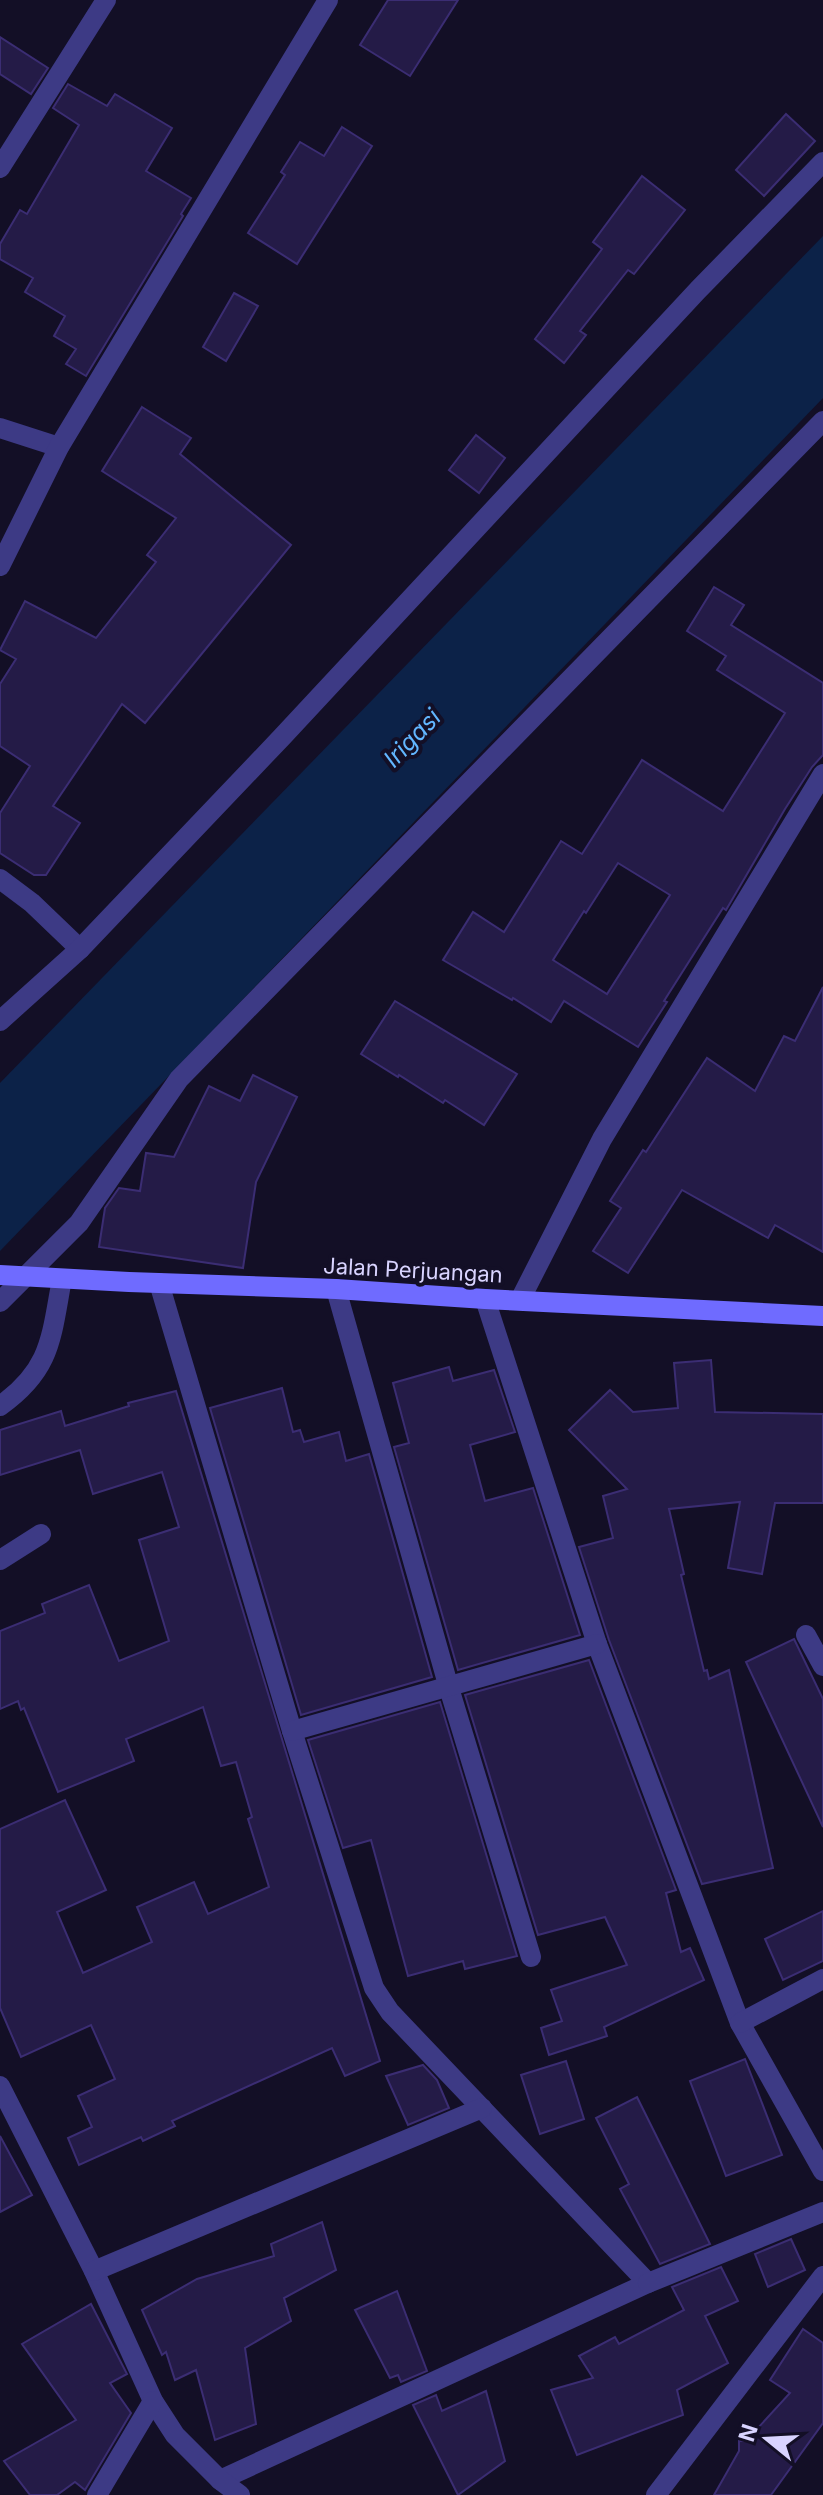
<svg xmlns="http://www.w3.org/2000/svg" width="823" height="2495" font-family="Inter,sans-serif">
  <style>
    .water { fill: #0c2248 }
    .building { fill: #241b47; stroke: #3b2d73; stroke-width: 2; fill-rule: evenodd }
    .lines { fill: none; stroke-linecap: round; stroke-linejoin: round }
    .lane { stroke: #3d3a85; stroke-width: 20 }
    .street { stroke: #3d3a85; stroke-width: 20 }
    .secondary { stroke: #6f6bff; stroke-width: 20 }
    .labels { text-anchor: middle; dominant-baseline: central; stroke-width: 8; stroke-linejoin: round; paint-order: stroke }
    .street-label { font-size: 22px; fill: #d9d4ff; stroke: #130f26 }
    .water-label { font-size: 24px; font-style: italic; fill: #62b6ff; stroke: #130f26 }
  </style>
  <rect width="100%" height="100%" fill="#130f26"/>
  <!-- water -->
  <path class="water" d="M823,236V398L0,1251V1083Z"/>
  <!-- building -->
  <g class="building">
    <path d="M388,0H458L410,76L360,45Z"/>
    <path d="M0,37L48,68L31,94L0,74Z"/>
    <path d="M68,84L107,106L115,94L172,128L146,171L191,198L181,214L183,216L86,376L66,364L76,349L54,336L65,316L25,292L33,278L0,259V244L20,210L27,214L79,125L53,108Z"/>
    <path d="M786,114L815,141L764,196L736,170Z"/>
    <path d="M342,127L372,146L297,264L248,233L285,175L281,172L300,142L324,156Z"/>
    <path d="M642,176L685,210L634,274L628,270L580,331L586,335L564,363L535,339L602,249L593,242Z"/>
    <path d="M234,293L258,306L226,361L203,347Z"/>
    <path d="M142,407L191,438L180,454L291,545L145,723L122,704L53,806L80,823L46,875H34L0,853V813L30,766L0,746V684L16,659L0,650L25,601L96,638L156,562L147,555L176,518L102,471Z"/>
    <path d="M476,435L505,458L479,493L449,470Z"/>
    <path d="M714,587L744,605L731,625L823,683V755L812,767L785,809L726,910L723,908L664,1001L667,1002L638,1047L564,1001L551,1022L513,998L512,1000L443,960L473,912L504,932L561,841L582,854L642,760L723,811L785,713L717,670L726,656L687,631ZM618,863L670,895L607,994L553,960L584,911L586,913Z"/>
    <path d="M823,987V1252L775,1225L768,1238L682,1190L628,1273L593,1251L621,1208L610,1201L643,1150L646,1152L707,1058L755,1091L784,1036L795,1041Z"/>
    <path d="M395,1001L517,1074L484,1125L445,1100L443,1103L399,1075L398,1077L361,1054Z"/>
    <path d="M253,1075L297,1097L256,1182L243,1268L99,1247L105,1208L119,1188L140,1191L146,1153L174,1157L209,1086L240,1101Z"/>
    <path d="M711,1360L715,1412L823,1414V1503H775L762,1574L728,1568L740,1502L669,1509L684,1574L681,1575L704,1671L707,1670L709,1679L729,1670L773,1868L702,1884L609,1640L579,1547L613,1538L603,1496L627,1489L569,1430L610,1390L633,1412L678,1408L674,1363Z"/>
    <path d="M449,1367L453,1381L494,1370L515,1432L470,1445L485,1501L533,1488L580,1635L458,1670L394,1447L409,1443L393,1383Z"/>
    <path d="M282,1388L293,1432L300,1430L304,1442L339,1432L346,1461L369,1454L432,1677L301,1715L210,1408Z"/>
    <path d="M176,1391L380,2061L345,2076L332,2048L172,2121L175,2126L143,2141L141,2137L79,2165L68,2138L92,2127L78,2096L115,2079L91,2025L21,2057L0,2008V1829L65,1800L106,1890L57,1912L83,1973L152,1942L137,1907L194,1882L208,1914L269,1887L248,1819L252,1817L236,1762L221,1766L203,1707L126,1739L134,1761L58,1792L24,1708L21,1710L18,1701L0,1709V1631L45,1613L42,1604L89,1585L119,1661L169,1641L139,1540L179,1527L162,1472L93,1494L80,1450L0,1475V1430L61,1411L65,1426L129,1406L128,1403Z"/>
    <path d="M794,1639L823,1699V1827L746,1662Z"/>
    <path d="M589,1660L676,1890L666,1893L681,1952L690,1948L704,1980L604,2027L607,2036L549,2055L541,2028L562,2021L551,1990L627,1965L605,1917L538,1935L465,1695Z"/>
    <path d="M440,1702L517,1956L465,1969L463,1961L408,1976L371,1840L343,1848L308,1740Z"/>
    <path d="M823,1911V1961L783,1980L765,1939Z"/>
    <path d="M745,2059L782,2155L726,2176L690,2081Z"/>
    <path d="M566,2061L584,2119L540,2134L521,2075Z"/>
    <path d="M423,2065L437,2080L449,2108L408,2125L386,2076Z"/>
    <path d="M637,2097L710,2244L660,2264L620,2189L629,2184L596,2118Z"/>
    <path d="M0,2136L32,2195L0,2212Z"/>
    <path d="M322,2222L336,2270L284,2298L291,2321L245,2348L256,2424L215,2440L196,2370L175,2380L166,2352L162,2355L142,2310L197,2279L274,2256L271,2244Z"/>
    <path d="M791,2239L805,2270L768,2287L755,2254Z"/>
    <path d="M721,2267L738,2301L705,2316L728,2363L677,2390L683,2415L577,2455L551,2390L593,2378L579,2356L615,2337L619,2344L684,2310L672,2287Z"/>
    <path d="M397,2291L427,2371L401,2382L398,2375L390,2378L355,2310Z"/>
    <path d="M91,2304L127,2374L110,2383L131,2413L85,2490L75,2482L57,2495H30L4,2461L76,2420L22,2344Z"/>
    <path d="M803,2329L823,2343V2423L771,2495H714L739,2451V2441H746L790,2393L770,2380Z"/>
    <path d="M486,2391L505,2461L458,2495L413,2405L436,2395L442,2411Z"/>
  </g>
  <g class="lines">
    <!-- lane -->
    <path class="lane" d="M520,1300L602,1139L823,774"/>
    <!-- street -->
    <g class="street">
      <path d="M0,168L106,0"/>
      <path d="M0,428L59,447"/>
      <path d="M0,566L59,447L328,0"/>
      <path d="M0,879L32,903L80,949"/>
      <path d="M0,1021L80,949L282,737L698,290L823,162"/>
      <path d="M159,1283L292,1731L374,1988L390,2012L648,2283L220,2480"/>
      <path d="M336,1289L449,1688L531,1957"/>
      <path d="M485,1299L597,1644L740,2023L823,2171"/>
      <path d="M0,1302L79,1223L179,1079L823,421"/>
      <path d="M0,1406C52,1369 51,1337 62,1279"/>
      <path d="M0,1560L41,1534"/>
      <path d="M806,1635L823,1666"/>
      <path d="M292,1731L597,1644"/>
      <path d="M740,2023L823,1979"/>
      <path d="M0,2086L94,2271L153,2401L175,2435L220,2480L240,2495"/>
      <path d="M94,2271L482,2108"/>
      <path d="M648,2283L823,2212"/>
      <path d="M97,2495L153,2401"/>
      <path d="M656,2495L823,2276"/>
    </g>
    <!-- secondary -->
    <path class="secondary" d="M0,1275L129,1282L336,1289L485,1299L823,1316"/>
  </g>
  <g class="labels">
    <!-- street labels -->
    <g class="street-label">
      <text transform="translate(413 1270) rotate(3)">Jalan Perjuangan</text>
    </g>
    <!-- water labels -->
    <g class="water-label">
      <text transform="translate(412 738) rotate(-46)">Irigasi</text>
    </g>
  </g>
  <!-- north arrow -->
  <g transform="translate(767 2439) rotate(288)" stroke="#130f26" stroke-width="6" paint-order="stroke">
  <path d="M0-6L14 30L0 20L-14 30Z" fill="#d9d4ff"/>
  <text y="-12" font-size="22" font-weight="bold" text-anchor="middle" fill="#d9d4ff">N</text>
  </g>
</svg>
